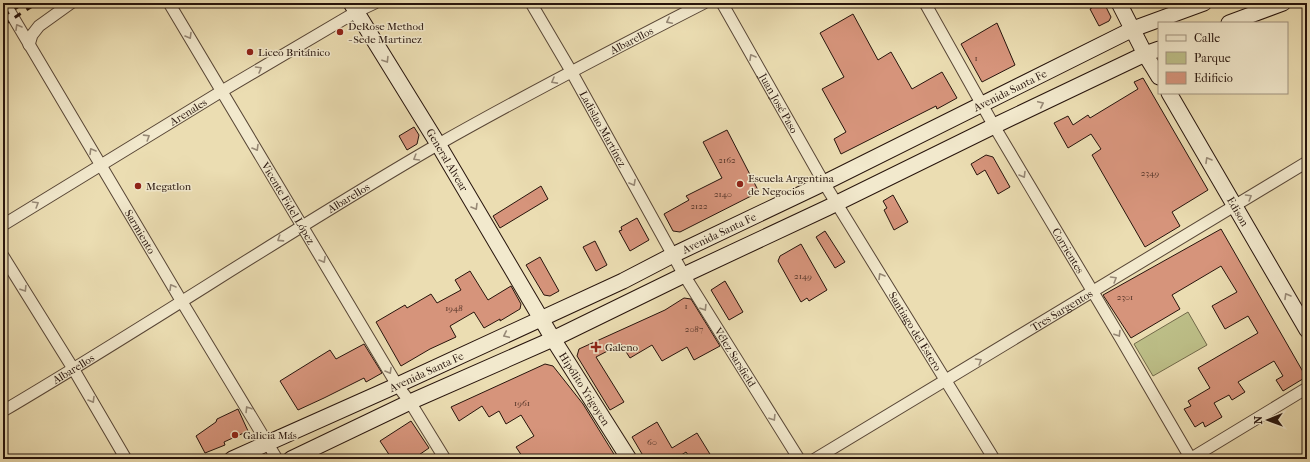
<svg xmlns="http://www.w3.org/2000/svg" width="1310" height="462" font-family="'IM FELL French Canon',serif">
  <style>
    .green { fill: #bdbf88; stroke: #726a4a }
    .building { fill: #d6947b; stroke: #27140c }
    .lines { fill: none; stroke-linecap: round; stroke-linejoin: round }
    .street-casing { stroke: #584636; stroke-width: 13 }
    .secondary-casing { stroke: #27140c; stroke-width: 17 }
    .street { stroke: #f2e9cd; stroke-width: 11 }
    .secondary { stroke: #f2e9cd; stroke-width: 15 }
    .rail { stroke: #27140c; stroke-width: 3; stroke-dasharray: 7 7; stroke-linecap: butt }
    .oneway { stroke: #978976 }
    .poi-dot { fill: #8f2418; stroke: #f2e9cd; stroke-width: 1.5 }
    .labels { text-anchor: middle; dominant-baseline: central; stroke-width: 3; stroke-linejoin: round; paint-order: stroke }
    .number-label { font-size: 9px; fill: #533428 }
    .poi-label { font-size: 11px; fill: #27140c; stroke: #f2e9cd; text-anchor: start }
    .street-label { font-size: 11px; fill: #27140c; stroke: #f2e9cd }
  </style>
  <rect width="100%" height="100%" fill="#ebddb2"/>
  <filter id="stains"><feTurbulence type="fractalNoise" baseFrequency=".005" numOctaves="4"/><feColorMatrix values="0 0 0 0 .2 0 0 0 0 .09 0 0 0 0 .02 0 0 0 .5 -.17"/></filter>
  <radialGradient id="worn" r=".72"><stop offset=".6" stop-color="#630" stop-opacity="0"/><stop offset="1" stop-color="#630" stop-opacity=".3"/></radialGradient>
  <!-- green -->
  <path class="green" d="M1188,312L1207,345L1153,376L1134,344Z"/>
  <!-- building -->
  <g class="building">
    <path d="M1100,3H1104L1111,17L1109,21L1099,26L1090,9Z"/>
    <path d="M853,14L878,60L891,52L912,89L942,72L957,98L937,109L936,106L841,154L834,139L846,132L822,89L844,77L820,33Z"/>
    <path d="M997,23L1015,65L982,82L961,44Z"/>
    <path d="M1143,78L1208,190L1172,212L1180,226L1145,247L1092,155L1101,149L1091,134L1068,148L1054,123L1068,116L1073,125L1088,115L1090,118L1138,89L1134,82Z"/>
    <path d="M414,127L419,135L417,144L407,150L399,136Z"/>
    <path d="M727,130L759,192L680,232L673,231L664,214L689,200L686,196L722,178L703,142Z"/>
    <path d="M986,155L993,157L1010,187L998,194L985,170L977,175L971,164Z"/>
    <path d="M541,186L548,199L500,228L493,216Z"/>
    <path d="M893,195L908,222L894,230L884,210L887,208L883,201Z"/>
    <path d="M637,218L649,240L630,251L619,231L622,230L621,227Z"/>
    <path d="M1221,229L1306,377L1283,391L1276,380L1283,376L1274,361L1238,382L1245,392L1232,400L1229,395L1214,403L1222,417L1205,427L1203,422L1195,427L1184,409L1191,406L1188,401L1210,388L1198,368L1258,333L1248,316L1225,329L1212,306L1237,292L1221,266L1172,295L1180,309L1131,338L1103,295Z"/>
    <path d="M825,231L845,262L835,268L816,237Z"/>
    <path d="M595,241L607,265L596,271L583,247Z"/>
    <path d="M801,244L827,290L809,301L807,298L801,302L778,261L780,256Z"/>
    <path d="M540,257L559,291L550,296L544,295L526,265Z"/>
    <path d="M470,271L488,300L511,286L521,304L520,309L500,321V319L484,328L474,312L450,326L456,337L430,349L401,366L376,322L405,305L407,308L431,294L437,303L461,290L455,280Z"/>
    <path d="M725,281L743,312L729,320L711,290Z"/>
    <path d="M684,298L691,299L720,346L694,360L687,347L662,361L652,345L630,358L621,344L596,357L624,402L610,410L577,356L579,349L665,310Z"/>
    <path d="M364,344L382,373L366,382L364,378L324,398L298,410L280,381L330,350L336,359Z"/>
    <path d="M545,364L553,366L583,404L617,459H524L516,447L534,436L521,415L506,424L499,411L489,417L482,406L459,421L451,407Z"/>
    <path d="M238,409L248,431L224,442L225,445L205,453L196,436L216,422L217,419Z"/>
    <path d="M411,421L429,448L413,459H392L380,441Z"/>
    <path d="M657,422L672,448L697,433L713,459H691L686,452L675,459H645L632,437Z"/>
  </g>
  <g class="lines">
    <!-- street casing -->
    <g class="street-casing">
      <g id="street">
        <path id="s1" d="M169,3L397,385L410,402L445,459"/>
        <path id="s2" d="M531,3L571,71L684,275L799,459"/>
        <path id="s3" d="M722,3L824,183L994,459"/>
        <path id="s4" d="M925,3L994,126L1121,339L1191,459"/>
        <path id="s5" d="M3,4L10,12L182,302L277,459"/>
        <path d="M29,45L32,35L39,26L71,3"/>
        <path id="s6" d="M3,225L222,91L356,12L375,3"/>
        <path d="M3,256L74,370L126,459"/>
        <path id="s7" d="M3,411C149,325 290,230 437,145C525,95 614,49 704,3"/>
        <path id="s8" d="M815,459L1307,162"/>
        <path d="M1190,459L1307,388"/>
      </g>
    </g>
    <!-- secondary casing -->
    <g class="secondary-casing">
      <g id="secondary">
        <path id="s9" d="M351,3L438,144L553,339L629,459"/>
        <path d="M1119,3L1145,54L1159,77"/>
        <path d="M1229,23L1283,3"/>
        <path id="s10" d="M1169,93L1307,330"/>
        <path id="s11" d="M232,459L391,388L623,281L673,255L824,183L1133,29L1204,3"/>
        <path d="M291,459L410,402L553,339L684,275L827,208L994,126L1145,54L1159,49"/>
      </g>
    </g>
    <!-- street -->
    <use href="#street" class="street"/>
    <!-- secondary -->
    <use href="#secondary" class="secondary"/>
    <!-- rail -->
    <g class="rail">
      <path d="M3,16L24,3"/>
      <path d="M3,25L37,3"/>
    </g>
  </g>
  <!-- one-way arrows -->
  <defs><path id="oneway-chevron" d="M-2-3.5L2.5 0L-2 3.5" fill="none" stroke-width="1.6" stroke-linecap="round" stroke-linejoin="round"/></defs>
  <g class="oneway">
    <use href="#oneway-chevron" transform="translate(669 21) rotate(153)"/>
    <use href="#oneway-chevron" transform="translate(18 27) rotate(-120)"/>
    <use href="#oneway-chevron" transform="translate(189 36) rotate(59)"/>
    <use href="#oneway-chevron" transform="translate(752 57) rotate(-120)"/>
    <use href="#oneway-chevron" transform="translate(386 60) rotate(58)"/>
    <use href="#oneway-chevron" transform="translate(259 69) rotate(-30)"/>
    <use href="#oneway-chevron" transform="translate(554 81) rotate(151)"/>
    <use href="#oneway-chevron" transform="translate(1041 104) rotate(-25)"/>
    <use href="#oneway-chevron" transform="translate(147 137) rotate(-32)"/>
    <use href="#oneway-chevron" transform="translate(256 148) rotate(59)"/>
    <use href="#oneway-chevron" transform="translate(92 151) rotate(-121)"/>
    <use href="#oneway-chevron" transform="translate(416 158) rotate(149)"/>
    <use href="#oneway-chevron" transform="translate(1208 160) rotate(-120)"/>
    <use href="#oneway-chevron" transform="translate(1023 175) rotate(59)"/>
    <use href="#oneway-chevron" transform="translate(633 183) rotate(61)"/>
    <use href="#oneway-chevron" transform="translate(1249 197) rotate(-31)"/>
    <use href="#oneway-chevron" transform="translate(36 204) rotate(-31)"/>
    <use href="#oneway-chevron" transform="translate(475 207) rotate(59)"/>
    <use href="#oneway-chevron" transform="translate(280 239) rotate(147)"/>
    <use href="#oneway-chevron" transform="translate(323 260) rotate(60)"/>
    <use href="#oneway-chevron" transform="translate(881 276) rotate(-121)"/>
    <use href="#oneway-chevron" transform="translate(1114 279) rotate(-31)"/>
    <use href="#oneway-chevron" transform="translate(172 287) rotate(-121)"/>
    <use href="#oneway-chevron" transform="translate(24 289) rotate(58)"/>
    <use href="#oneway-chevron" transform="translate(1287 296) rotate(-120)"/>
    <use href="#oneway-chevron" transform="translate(704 308) rotate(58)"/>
    <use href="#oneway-chevron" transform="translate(1118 334) rotate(58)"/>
    <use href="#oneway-chevron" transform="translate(506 335) rotate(155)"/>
    <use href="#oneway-chevron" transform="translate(979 361) rotate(-31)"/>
    <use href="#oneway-chevron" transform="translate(389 371) rotate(60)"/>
    <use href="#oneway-chevron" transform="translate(92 400) rotate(59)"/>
    <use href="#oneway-chevron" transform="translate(248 409) rotate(-122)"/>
    <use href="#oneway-chevron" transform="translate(773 418) rotate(58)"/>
  </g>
  <!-- markers -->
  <g class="poi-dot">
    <circle cx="340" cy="32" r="4"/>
    <circle cx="250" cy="52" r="4"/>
    <circle cx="740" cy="184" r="4"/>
    <circle cx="138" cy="186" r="4"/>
    <path d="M594 341h4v4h4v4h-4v4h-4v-4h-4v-4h4z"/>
    <circle cx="235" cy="435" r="4"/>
  </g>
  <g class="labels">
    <!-- number labels -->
    <g class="number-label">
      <text x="976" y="58">1</text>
      <text x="727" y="160">2162</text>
      <text x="1150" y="173">2349</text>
      <text x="723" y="194">2140</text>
      <text x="699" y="206">2122</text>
      <text x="803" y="276">2149</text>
      <text x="1125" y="297">2301</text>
      <text x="686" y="306">1</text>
      <text x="454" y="308">1948</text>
      <text x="694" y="329">2087</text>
      <text x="522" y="403">1961</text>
      <text x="652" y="442">60</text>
    </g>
    <!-- poi labels -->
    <g class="poi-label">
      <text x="348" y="26">DeRose Method<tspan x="348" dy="13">- Sede Martinez</tspan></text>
      <text x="258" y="52">Liceo Británico</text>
      <text x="748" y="178">Escuela Argentina<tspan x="748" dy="13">de Negocios</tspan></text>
      <text x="146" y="186">Megatlon</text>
      <text x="605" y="347">Galeno</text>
      <text x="243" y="435">Galicia Más</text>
    </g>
    <!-- street labels -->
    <g class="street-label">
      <text stroke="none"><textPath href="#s7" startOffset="730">Albarellos</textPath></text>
      <text stroke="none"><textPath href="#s11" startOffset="861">Avenida Santa Fe</textPath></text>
      <text stroke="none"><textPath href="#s3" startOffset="115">Juan José Paso</textPath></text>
      <text stroke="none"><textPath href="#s6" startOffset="217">Arenales</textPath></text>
      <text stroke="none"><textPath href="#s2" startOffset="145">Ladislao Martínez</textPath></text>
      <text stroke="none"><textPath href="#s9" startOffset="184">General Alvear</textPath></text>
      <text stroke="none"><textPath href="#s7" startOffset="406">Albarellos</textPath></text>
      <text stroke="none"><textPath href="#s1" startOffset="233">Vicente Fidel López</textPath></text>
      <text stroke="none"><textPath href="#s10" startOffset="137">Edison</textPath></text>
      <text stroke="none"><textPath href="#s5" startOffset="266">Sarmiento</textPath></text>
      <text stroke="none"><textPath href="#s11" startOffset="537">Avenida Santa Fe</textPath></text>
      <text stroke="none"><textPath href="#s4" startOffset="286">Corrientes</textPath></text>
      <text stroke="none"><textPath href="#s8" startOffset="288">Tres Sargentos</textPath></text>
      <text stroke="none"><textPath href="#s3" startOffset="381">Santiago del Estero</textPath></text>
      <text stroke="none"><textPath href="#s2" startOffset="409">Vélez Sarsfield</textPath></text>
      <text stroke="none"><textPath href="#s7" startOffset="82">Albarellos</textPath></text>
      <text stroke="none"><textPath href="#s11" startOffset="213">Avenida Santa Fe</textPath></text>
      <text stroke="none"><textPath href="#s9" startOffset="451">Hipólito Yrigoyen</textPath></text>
    </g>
  </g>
  <!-- margin -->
  <rect width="1310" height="462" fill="none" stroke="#ebddb2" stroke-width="16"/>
  <rect x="4" y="4" width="1302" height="454" fill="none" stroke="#27140c" stroke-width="2"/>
  <rect x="8" y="8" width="1294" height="446" fill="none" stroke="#27140c"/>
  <!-- legend -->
  <rect x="1158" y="22" width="130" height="72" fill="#f2e9cd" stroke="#a19480"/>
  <rect x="1166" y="35" width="20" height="6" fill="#f2e9cd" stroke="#a19480"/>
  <text x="1194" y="42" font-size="12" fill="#27140c">Calle</text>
  <rect x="1166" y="52" width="20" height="12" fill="#bdbf88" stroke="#a19480"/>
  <text x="1194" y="62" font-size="12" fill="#27140c">Parque</text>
  <rect x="1166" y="72" width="20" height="12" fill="#d6947b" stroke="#a19480"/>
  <text x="1194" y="82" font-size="12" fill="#27140c">Edificio</text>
  <!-- north arrow -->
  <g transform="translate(1268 420) rotate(269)" stroke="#f2e9cd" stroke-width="3" paint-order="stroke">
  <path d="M0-3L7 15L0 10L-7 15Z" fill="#27140c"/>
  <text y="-6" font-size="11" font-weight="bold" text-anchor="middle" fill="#27140c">N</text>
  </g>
  <rect width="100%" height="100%" filter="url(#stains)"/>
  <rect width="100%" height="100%" fill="url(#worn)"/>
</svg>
